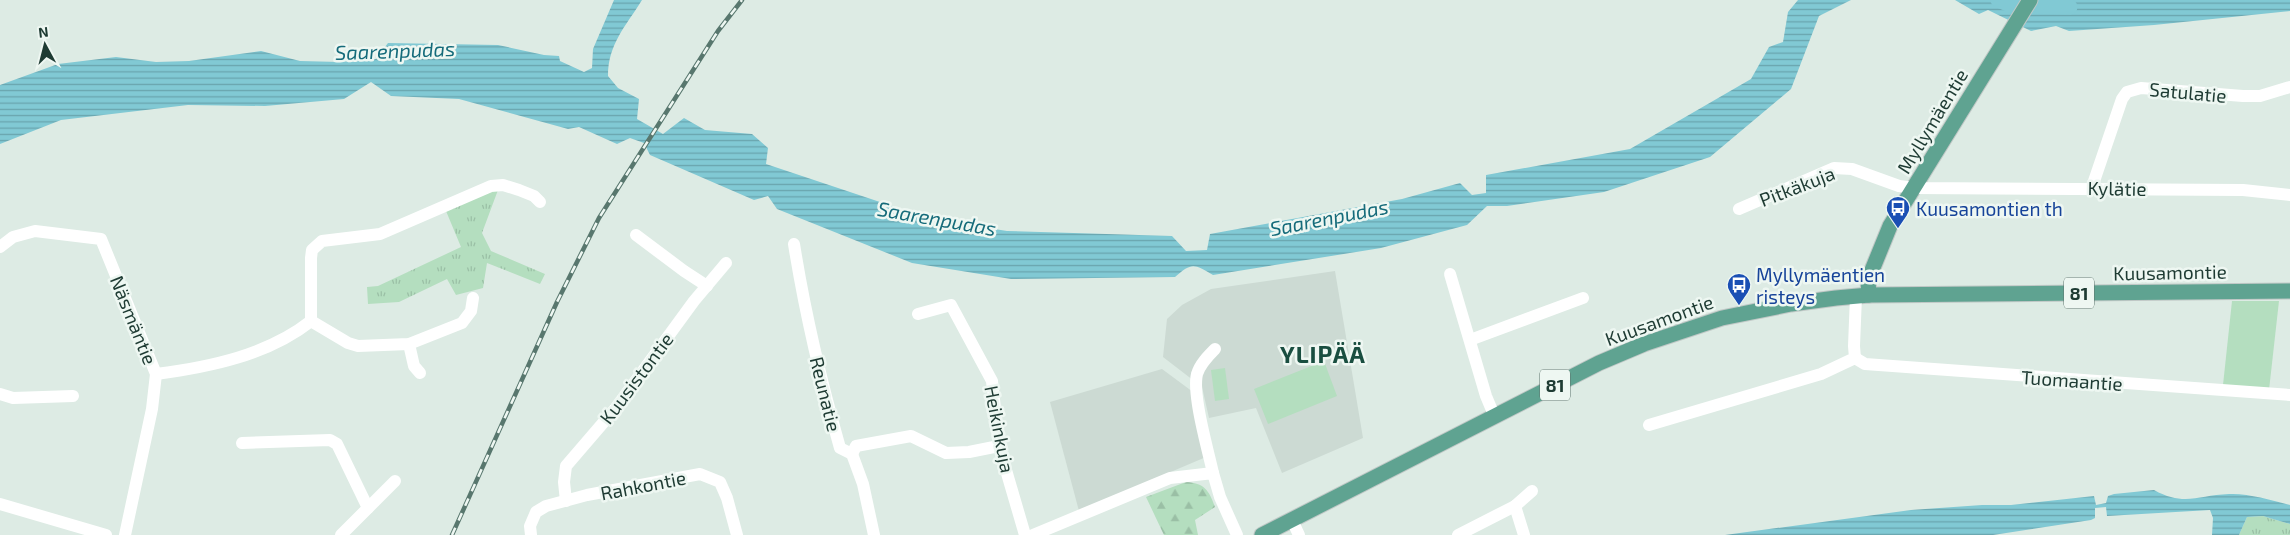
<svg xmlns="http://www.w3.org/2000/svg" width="2290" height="535" font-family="'Exo 2',sans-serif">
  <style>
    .built { fill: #ccdad3 }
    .grass { fill: #b4debf }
    .forest { fill: url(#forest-firs) }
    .park { fill: url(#park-tufts) }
    .water { fill: url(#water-rules) }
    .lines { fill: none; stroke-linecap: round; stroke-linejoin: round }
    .river { stroke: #81c9d4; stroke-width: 15 }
    .major-casing { stroke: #c0c8c6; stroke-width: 17 }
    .minor { stroke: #fff; stroke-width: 12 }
    .major { stroke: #5fa391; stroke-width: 15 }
    .rail-casing { stroke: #58776e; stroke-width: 4.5 }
    .rail { stroke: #eef7f2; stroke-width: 2.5; stroke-dasharray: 8; stroke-linecap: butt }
    .labels { text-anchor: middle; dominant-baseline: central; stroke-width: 5; stroke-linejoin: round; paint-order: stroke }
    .shield { fill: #eef7f2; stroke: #5c736c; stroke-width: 1 }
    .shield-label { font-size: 18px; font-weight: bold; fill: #1e3b33 }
    .street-label { font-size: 19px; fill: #1e3b33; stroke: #eef7f2 }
    .transit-label { font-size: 19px; fill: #164399; stroke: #eef7f2; text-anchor: start }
    .water-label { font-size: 20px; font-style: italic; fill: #156b7a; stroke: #eef7f2 }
    .district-label { font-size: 24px; font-weight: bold; letter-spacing: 1px; fill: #194e40; stroke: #eef7f2 }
  </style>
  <defs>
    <pattern id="forest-firs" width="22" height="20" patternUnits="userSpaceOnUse" patternTransform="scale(1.25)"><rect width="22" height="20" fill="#b4debf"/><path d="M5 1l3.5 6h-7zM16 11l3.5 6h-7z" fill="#9abfa5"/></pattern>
    <pattern id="park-tufts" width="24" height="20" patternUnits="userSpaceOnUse" patternTransform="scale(1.25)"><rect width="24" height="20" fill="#b4debf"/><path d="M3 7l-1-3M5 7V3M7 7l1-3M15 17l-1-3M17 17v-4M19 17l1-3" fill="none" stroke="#9abfa5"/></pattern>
    <pattern id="water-rules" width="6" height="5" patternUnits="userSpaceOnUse" patternTransform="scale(1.25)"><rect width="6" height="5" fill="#81c9d4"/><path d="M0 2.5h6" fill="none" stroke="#69a4ad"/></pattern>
  </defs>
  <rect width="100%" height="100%" fill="#ddebe4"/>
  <!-- built -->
  <g class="built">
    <path d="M1335,271L1363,438L1282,473L1256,408L1209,418L1202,387L1163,357L1167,319L1182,305L1211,289Z"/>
    <path d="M1162,369L1193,392L1206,457L1079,511L1050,402Z"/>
  </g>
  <!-- grass -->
  <g class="grass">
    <path d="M2232,301H2279L2269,390L2223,385Z"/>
    <path d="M1324,361L1337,396L1268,424L1254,389Z"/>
    <path d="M1225,368L1229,399L1215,401L1211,370Z"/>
  </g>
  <!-- forest -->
  <path class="forest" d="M1186,482C1204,483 1209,490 1215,507L1195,520L1198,535H1164L1146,497Z"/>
  <!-- park -->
  <g class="park">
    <path d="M498,190L482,233L491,251L545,274L540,284L487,263L483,288L456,295L447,279L399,302L368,304L367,287L378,286L461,247L446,211L490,191Z"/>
    <path d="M2263,516L2290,524V535H2239L2247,517Z"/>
  </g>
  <!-- water -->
  <g class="water">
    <path d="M614,0H642C626,26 608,44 608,76L618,88L639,99L637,119L663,134L684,118L705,130L752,134L768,148L766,164L931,219L1007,231L1172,236L1186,251L1207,250L1210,234L1402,199L1460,183L1472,195L1486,193V175L1630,149L1751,79L1769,47L1783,42L1788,12L1798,0H1851L1819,16L1791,89L1710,157L1604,192L1507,206H1487L1467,225L1381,248L1213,275C1194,264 1192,262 1175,277L1011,279L912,263L777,209L768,196L754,200L650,155L644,143L630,138L617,144L579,127L568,129L459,99L391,96L371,82L344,99L265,106L188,105L61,120L0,144V85L58,64L116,57L156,62L189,61L261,51L300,61L340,62L376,59L388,43L498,45L544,55L559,56L560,61L584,72L592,68L593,49Z"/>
    <path d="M1955,0H2014L2037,13L2073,0H2290V11L2154,25L2069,31L2056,26L2031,31L1988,10L1979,14Z"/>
    <path d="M2154,490C2185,507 2198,495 2229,494C2248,493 2271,500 2290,505V524L2263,516L2247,517L2239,535H2212L2213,518L2210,510L2107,516L2106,507L2095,508V518L2091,520L1993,535H1725L1911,510L1982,505H2011L2094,496L2096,505L2106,503L2108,496L2114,494Z"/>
  </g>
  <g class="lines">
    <!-- river -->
    <path class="river" d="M1998,0L2013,6L2070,7"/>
    <!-- major casing -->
    <g class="major-casing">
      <g id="major">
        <path d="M1869,295L1868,280L1890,226L2030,0"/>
        <path d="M1262,535L1599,363L1644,344L1722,318L1791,304L1836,298L1869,295L2290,291"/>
      </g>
    </g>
    <!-- minor -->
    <g class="minor">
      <path d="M2092,187L2122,99L2127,92L2141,88L2243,96H2260L2290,87"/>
      <path d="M1739,209L1834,168L1852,169L1899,186L1914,188L2243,190L2290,195"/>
      <path d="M636,235L684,271L707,286"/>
      <path d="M794,244C805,313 821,381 840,448L852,454L863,484L874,535"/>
      <path d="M0,247L13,237L35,231L101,239L156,374L152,409L125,535"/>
      <path d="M1450,274L1486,396L1494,415"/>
      <path d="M918,314L951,305L992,381L999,446L1025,535"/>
      <path d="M311,321L348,343L358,346L409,344L462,323L471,311L473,298"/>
      <path d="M1470,340L1583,298"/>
      <path d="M409,344L414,366L420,373"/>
      <path d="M1855,358L1865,364L2290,395"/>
      <path d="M156,374C210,367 268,355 311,321V258L312,250L322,241L380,234L491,186L503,185L519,190L534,196L540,202"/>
      <path d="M0,394L13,398L73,396"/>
      <path d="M1649,425L1821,374L1855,358L1854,346L1856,296"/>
      <path d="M242,443L330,440L337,444L368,508L341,535"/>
      <path d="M852,454L856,446L911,436L946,453L969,452L999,446"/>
      <path d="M1213,473C1208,450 1192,395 1197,374C1200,364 1208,356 1215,349"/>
      <path d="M566,501L564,482L566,466L615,409L694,301L726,263"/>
      <path d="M0,504L106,535"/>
      <path d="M1515,506L1524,535"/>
      <path d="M368,508L395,481"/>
      <path d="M1292,520L1299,535"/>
      <path d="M531,535L530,526L536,512L546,506L587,495L700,474L720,482L727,498L737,535"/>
      <path d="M1033,535L1170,478L1213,473L1220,497L1237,535"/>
      <path d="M1458,535L1515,506L1532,491"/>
    </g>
    <!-- major -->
    <use href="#major" class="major"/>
    <!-- rail casing -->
    <g class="rail-casing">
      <path id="rail" d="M452,535L557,302L599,218L718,31L742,0"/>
    </g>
    <!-- rail -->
    <use href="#rail" class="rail"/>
  </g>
  <!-- icons -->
  <defs>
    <g id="bus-pin" transform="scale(1.25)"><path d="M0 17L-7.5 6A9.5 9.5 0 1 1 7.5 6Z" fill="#1a4fb4" stroke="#eef7f2"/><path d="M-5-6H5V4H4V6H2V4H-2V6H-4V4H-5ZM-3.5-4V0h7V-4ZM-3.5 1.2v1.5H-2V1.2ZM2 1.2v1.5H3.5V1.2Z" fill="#fff"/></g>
  </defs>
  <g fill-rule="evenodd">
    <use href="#bus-pin" x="1898" y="208"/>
    <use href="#bus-pin" x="1739" y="285"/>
  </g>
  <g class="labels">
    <!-- shield labels -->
    <g class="shield">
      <rect x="2064" y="277.5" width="30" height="31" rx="4"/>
      <rect x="1540" y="369.5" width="30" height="31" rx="4"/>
    </g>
    <g class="shield-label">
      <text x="2079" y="293">81</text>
      <text x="1555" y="385">81</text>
    </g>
    <!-- street labels -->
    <g class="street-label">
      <text transform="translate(2188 92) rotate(5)">Satulatie</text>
      <text transform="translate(1932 121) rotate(-59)">Myllymäentie</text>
      <text transform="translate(1797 186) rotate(-21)">Pitkäkuja</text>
      <text transform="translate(2117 188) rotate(1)">Kylätie</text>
      <text transform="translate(2170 272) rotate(-1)">Kuusamontie</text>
      <text transform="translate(134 320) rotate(68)">Näsmäntie</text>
      <text transform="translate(1659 320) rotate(-20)">Kuusamontie</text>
      <text transform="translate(636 378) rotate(-53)">Kuusistontie</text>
      <text transform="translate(2072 380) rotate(4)">Tuomaantie</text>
      <text transform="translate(826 394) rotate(76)">Reunatie</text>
      <text transform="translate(1000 429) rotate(79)">Heikinkuja</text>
      <text transform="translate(643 485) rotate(-11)">Rahkontie</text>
    </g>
    <!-- transit labels -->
    <g class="transit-label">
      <text x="1916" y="208">Kuusamontien th</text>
      <text x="1756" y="274">Myllymäentien<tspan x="1756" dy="22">risteys</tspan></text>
    </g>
    <!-- water labels -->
    <g class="water-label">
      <text transform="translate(395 50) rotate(-2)">Saarenpudas</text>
      <text transform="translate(1329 217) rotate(-11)">Saarenpudas</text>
      <text transform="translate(937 218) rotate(10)">Saarenpudas</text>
    </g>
    <!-- district labels -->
    <g class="district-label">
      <text x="1323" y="353">YLIPÄÄ</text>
    </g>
  </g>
  <!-- north arrow -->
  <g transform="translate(45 45) rotate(353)" stroke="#eef7f2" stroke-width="4" paint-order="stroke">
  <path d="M0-4L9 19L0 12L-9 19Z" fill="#1e3b33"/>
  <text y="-8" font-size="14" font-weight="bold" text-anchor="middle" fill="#1e3b33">N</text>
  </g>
</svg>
